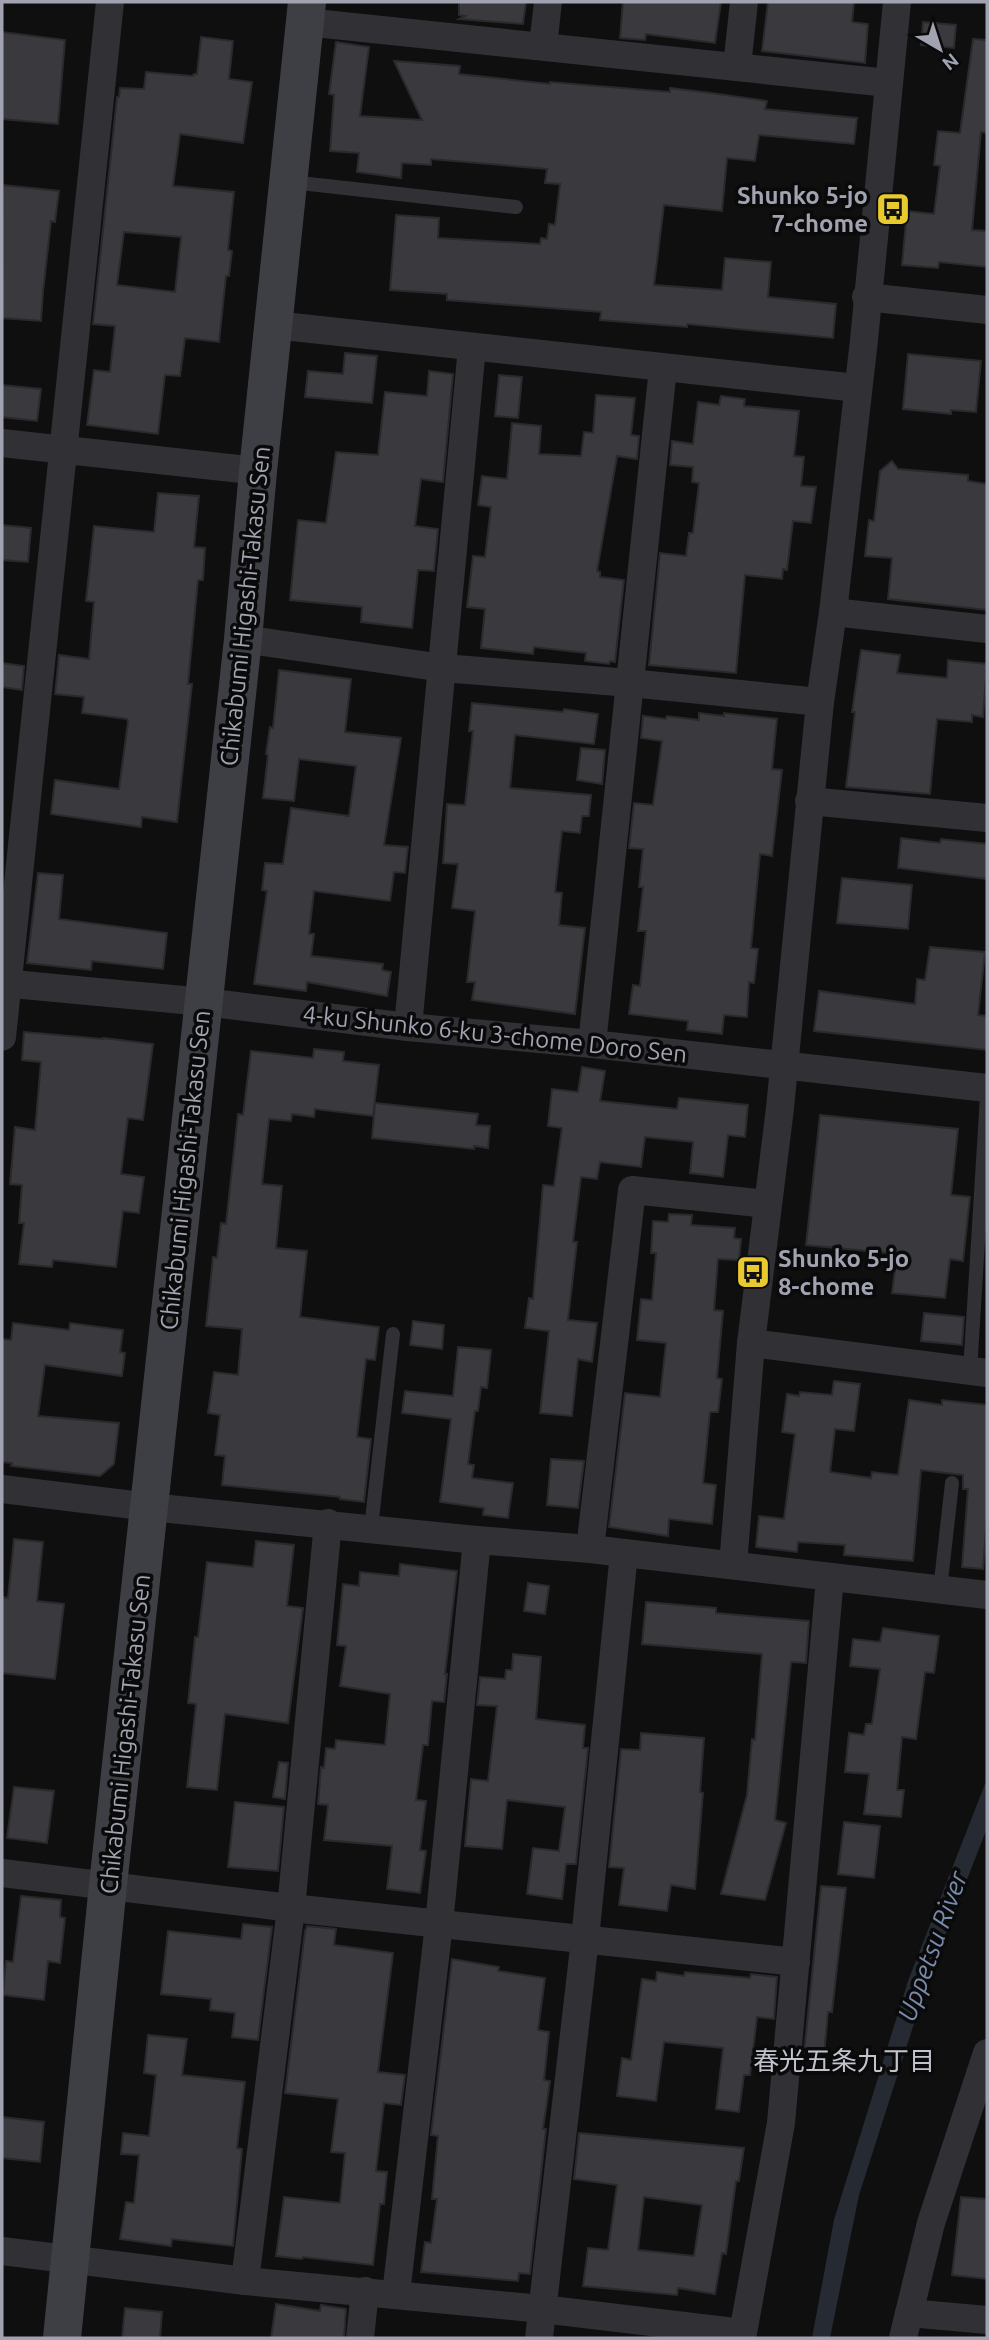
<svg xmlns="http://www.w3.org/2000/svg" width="989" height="2340" font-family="Ubuntu,'Noto Sans JP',sans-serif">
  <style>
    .water { fill: #262b33 }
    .building { fill: #3a393d; stroke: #2a292c; stroke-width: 2; fill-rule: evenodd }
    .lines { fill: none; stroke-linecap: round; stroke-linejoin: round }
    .lane { stroke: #303035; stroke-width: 14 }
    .street { stroke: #303035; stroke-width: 28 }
    .secondary { stroke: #3e3f45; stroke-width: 38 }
    .labels { text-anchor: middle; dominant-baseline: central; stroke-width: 7; stroke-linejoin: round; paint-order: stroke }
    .poi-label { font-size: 24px; font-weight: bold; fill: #a1a3b1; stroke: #0a0a0b; text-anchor: end }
    .street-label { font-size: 24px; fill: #a1a3b1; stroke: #0a0a0b }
    .water-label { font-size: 26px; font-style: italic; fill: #788bab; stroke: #0a0a0b }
    .neighbourhood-label { font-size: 26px; fill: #c1c3cd; stroke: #0a0a0b }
  </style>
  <rect width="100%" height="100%" fill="#0f0f10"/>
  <!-- water -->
  <path class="water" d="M987,1779V1828L928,1980L859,2195L830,2338H812L834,2220L908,1981Z"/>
  <!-- building -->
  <g class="building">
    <path d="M459,2H526L523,24L459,19L465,16L459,15Z"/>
    <path d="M623,2H721L715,43L646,34L645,40L620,38Z"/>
    <path d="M768,2H854L852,22L868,24L865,63L762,51Z"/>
    <path d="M923,22L956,25L954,48L921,45Z"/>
    <path d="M2,32L65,40L58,124L2,119Z"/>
    <path d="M201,37L233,41L229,79L252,82L243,143L180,134L173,186L234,192L228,250L232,251L229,276H226L219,342L185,338L180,376L165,375L158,434L87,425L94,370L110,372L115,326L93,324L117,97H119L120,88L144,89L146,72L193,76L194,74H197ZM124,232L181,237L175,292L117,285Z"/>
    <path d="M973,39L987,40V133L981,132L972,230L987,231V267L939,262L938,268L902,265L907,211L934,214L940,166L934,165L938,131L960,133Z"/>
    <path d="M336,42L369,47L360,116L422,120L394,61L460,66L459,74L550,84V82L670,92V88L711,93L767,101L765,109L857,118L854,144L759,135L755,161L727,158L722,211L664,205L654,285L722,290L725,258L771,262L768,297L836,304L833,338L687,324V327L600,320L601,312L447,300V294L390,290L396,215L439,218L438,238L540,244L541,238L547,239L549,224L555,225L560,184L545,183L547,169L431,159V165L402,163L401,178L357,172L359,153L330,151L334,95L329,94Z"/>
    <path d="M3,185L59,191L55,222L51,221L43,292L41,321L2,318Z"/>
    <path d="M345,353L377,356L372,403L305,397L308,371L343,374Z"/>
    <path d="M908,354L981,361L976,412L951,410V414L903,409Z"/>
    <path d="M429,371L453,374L443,482L421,479L415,526L438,529L434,571L418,570L412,628L361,622L362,607L290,600L298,520L326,523L336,452L378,455L385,392L427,396Z"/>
    <path d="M499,375L522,377L518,418L495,416Z"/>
    <path d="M2,385L41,389L37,421L2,417Z"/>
    <path d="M596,395L635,398L631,435L639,436L637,459L617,456L597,571L600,572V577L624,580L615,662L610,661L609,664L585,661L586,653L534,647L533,654L481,648L485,609L467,607L473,556L485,557L491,507L478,505L482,476L507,479L512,423L541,426L539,454L581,456L584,432L593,433Z"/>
    <path d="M721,396L745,399L744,406L799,411L794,456L804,457L801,486L816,487L811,523L793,521L787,570L783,569L782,579L745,575L736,673L649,665L660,553L686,556L689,533H693L699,483L692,482L693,467L670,465L672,441L693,444L698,402L719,405Z"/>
    <path d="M892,461L898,469L968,475V481L987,484V610L888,599L892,558L865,556L869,520L874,521L880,471Z"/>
    <path d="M158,493L199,496L194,547L205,548L203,580H198L188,684H192L177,822L142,817L141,827L51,814L55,780L119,789L128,722L127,719L82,713L84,697L55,694L59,655L89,659L94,602L86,601L94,526L154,532Z"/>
    <path d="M2,525L31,528L28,562L2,560Z"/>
    <path d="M861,650L900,655L897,673L947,678L948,660L987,664L983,717L972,715V722L937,719L930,794L846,787L855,712H852Z"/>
    <path d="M2,663L24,666L22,690L2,687Z"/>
    <path d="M279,670L351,679L345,732L401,738L384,845L408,847L405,873L394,872L390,901L314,891L309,934H314L311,956L383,964L382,970L391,972L387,996L307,982L306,991L254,984L267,891L262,890L265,863L283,864L291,808L349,816L356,766L299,759L294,801L263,798L268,755L266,754L270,727L273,728Z"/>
    <path d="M472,703L563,712L564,709L598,714L594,744L515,735L510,788L591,795L589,816H582L580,833L562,831L555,892L562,893L559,925L585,928L575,1014L472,1000L475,982H467L475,911L452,908L458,864L443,863L447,804L465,805L473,731H469Z"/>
    <path d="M699,713L724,716V713L777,719L772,769L782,770L772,856L760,854L751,948L758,949L754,983L749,982L747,1017L724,1015L722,1034L687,1030L688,1021L629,1014L633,985L640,986L646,931H638L643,887H639L643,849L629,848L634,803L653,805L662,741L641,738L643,716L666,719L667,716L699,720Z"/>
    <path d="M581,748L605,750L602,784L577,780Z"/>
    <path d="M901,838L940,843L941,839L987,844V879L898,868Z"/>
    <path d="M38,873L63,875L59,919L167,933L163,969L92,961L91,970L27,963Z"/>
    <path d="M842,878L912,885L908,929L837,923Z"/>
    <path d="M930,947L985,952L978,1015L987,1016V1050L814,1031L819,991L915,1004L917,979L925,980Z"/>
    <path d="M24,1032L103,1039V1038L153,1044L143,1120L128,1118L121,1174L144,1177L139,1213L123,1211L116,1267L53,1260L52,1267L19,1264L24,1223H19L22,1185L10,1184L15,1127L35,1130L41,1062L22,1060Z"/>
    <path d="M314,1049L344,1052L343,1061L379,1065L373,1116L315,1109L314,1117L292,1114L291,1121L269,1119L262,1184L282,1186L276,1248L307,1251L300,1317L379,1327L375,1360L366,1359L357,1437L371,1439L364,1502L340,1499V1497L222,1485L225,1456L215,1455L220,1415L208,1413L214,1372L238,1375L242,1329L206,1326L213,1257L217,1258L221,1223L226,1224L238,1114L243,1115L251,1051L313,1058Z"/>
    <path d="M582,1067L605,1071L600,1101L677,1109L679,1098L748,1105L745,1137L728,1135L723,1177L690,1173L693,1142L645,1137L641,1167L600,1162L597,1179L581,1177L573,1242H577L568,1320L597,1323L592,1362L578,1359L572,1416L540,1413L549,1331L525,1328L529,1298L533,1299L543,1185L554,1186L562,1128L548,1126L552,1089L578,1092Z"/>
    <path d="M375,1103L478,1114L476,1125L490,1126L488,1148L474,1146V1149L372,1138Z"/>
    <path d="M820,1115L958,1129L951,1195L970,1197L963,1261L950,1259L945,1298L892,1293L897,1254L806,1245Z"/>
    <path d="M669,1214L692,1215L691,1225L735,1228L734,1238L741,1239L739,1260L718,1259L714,1310L723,1311L717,1378L722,1379L718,1412H710L703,1483L716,1485L712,1524L669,1519L668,1536L609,1527L625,1393L660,1397L666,1343L637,1340L641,1299L652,1300L656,1253H651L653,1221L668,1222Z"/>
    <path d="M924,1313L964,1317L962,1345L921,1341Z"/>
    <path d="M413,1321L444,1325L442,1349L410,1345Z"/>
    <path d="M13,1323L69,1330L70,1323L123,1330L120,1352L125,1353L122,1376L45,1365L38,1416L119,1423L114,1464L100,1476L11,1466L12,1463L2,1462V1339L11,1340Z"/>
    <path d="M458,1347L491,1350L487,1388L481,1387L478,1411H475L468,1464L474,1465L472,1478L513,1483L508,1518L483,1515L484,1508L440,1502L451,1419L402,1413L405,1391L453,1396Z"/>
    <path d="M834,1381L860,1384L854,1431L835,1429L830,1472L871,1478L872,1472L898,1475L909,1400L942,1405V1400L987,1405V1516L983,1569L962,1567L968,1489H963V1475L921,1470L913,1561L844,1555L845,1545L798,1542L797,1552L756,1547L759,1516L784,1519L795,1434L782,1432L787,1394L799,1396L800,1392L832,1395Z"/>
    <path d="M551,1459L584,1461L578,1508L547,1505Z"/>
    <path d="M14,1539L43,1542L37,1601L64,1604L55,1679L2,1673V1597L8,1598Z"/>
    <path d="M256,1541L294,1545L287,1606L303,1608L288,1723L225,1714L217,1790L187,1787L196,1704L188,1703L195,1637H198L207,1562L253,1567Z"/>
    <path d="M400,1564L457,1571L445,1674H447L444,1702L432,1701L428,1745H423L416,1800L426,1801L420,1850L426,1851L420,1893L387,1889L392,1846L324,1840L328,1805L318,1804L321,1767L324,1768L326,1748L335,1749L336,1740L385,1745L390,1694L340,1686L346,1646L337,1645L343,1584L359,1586L360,1572L399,1576Z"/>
    <path d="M528,1583L549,1586L545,1614L524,1611Z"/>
    <path d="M646,1602L716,1608V1613L809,1621L806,1663L791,1662L775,1820L786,1823L765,1900L721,1894L747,1795L752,1739L755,1740L762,1654L642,1644Z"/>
    <path d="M883,1628L939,1636L934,1673L925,1672L916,1739L902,1737L897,1790H904L901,1817L864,1814L869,1774L845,1772L849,1733L864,1735L866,1724H872L880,1669L850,1666L853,1639L880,1642Z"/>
    <path d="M513,1654L541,1657L536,1719L585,1725L583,1748H588L576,1864H566L562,1899L527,1894L533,1848L559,1851L565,1807L507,1800L502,1849L465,1846L471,1779L488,1781L497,1706L477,1705L480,1677L505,1679L506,1670H512Z"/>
    <path d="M641,1733L704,1738L700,1792L703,1793L695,1889L671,1885L667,1911L619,1905L624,1868L609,1867L621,1749L640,1750Z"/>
    <path d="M279,1762L288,1763L285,1799L273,1797Z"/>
    <path d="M14,1787L54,1791L47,1843L7,1838Z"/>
    <path d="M235,1802L284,1807L278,1871L228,1867Z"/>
    <path d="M844,1822L880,1826L874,1878L838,1874Z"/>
    <path d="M821,1886L846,1888L832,2012H828L824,2055L804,2053Z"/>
    <path d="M21,1896L61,1900L60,1917L65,1918L60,1963L48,1961L44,2000L3,1995L6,1961L13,1962Z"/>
    <path d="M243,1924L272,1927L258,2040L232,2037L235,2013L210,2010L211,1999L161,1994L168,1931L241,1939Z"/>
    <path d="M307,1926L336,1929L334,1945L393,1953L378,2072L405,2075L401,2105L384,2103L376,2171L387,2172L384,2204H380L373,2265L303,2257L302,2259L276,2256L284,2197L340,2203L345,2153L331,2152L338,2099L285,2093L305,1931Z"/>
    <path d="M452,1959L499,1967L498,1971L545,1978L538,2030L549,2032L544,2080L550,2081L543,2129H546L530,2274L519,2273L518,2281L421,2272L425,2242L431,2243L437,2199H432L438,2136L431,2135Z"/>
    <path d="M657,1972L684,1976L685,1972L750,1978L751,1974L777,1977L774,2019L757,2017L750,2075H744L739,2112L716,2109L723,2048L664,2042L656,2101L617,2096L622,2058L631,2060L642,1979L656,1981Z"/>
    <path d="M148,2035L187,2039L182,2075L245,2082L237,2148L242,2149L233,2246L172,2239L171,2246L120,2239L126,2202L134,2203L139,2155L121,2154L123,2133L149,2136L156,2075L144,2073Z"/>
    <path d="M2,2117L44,2122L40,2162L2,2158Z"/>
    <path d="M579,2133L744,2148L739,2181H736L726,2254L722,2253L715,2294L678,2288L677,2295L583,2286L588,2248L608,2250L617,2185L574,2179ZM644,2197L702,2205L694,2256L638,2250Z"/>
    <path d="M961,2197L987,2199V2279L952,2275Z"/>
    <path d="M276,2304L320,2311L321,2305L346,2309L344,2338H271Z"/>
    <path d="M125,2308L162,2312L160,2338H122Z"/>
  </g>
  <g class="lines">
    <!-- lane -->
    <g class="lane">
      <path d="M291,182L516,207"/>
      <path d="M970,1371L987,1096"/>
      <path d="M371,1528L393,1334"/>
      <path d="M940,1590L952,1483"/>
    </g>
    <!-- street -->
    <g class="street">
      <path d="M305,22L888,83"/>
      <path d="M543,46L548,2"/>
      <path d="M737,66L744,2"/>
      <path d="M866,297L987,310"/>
      <path d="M274,325L857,388"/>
      <path d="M2,443L258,471"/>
      <path d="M833,612L987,629"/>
      <path d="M243,639L443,668L630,683L820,702"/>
      <path d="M809,801L987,818"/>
      <path d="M2,983L204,1002L408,1027L592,1044L987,1088"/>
      <path d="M408,1027L472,347"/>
      <path d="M2,1037L110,2"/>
      <path d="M592,1044L663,368"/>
      <path d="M751,1343L987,1373"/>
      <path d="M2,1489L150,1507L477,1540L590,1549L987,1595"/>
      <path d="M590,1549L632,1190L767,1204"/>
      <path d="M733,1565L751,1343L780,1108L820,702L833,612L864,340L897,2"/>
      <path d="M2,1873L291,1908L796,1962"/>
      <path d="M2,2251L245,2281L542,2309L743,2333L781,2123L830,1578"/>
      <path d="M245,2281L291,1908L328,1523"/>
      <path d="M396,2294L439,1924L477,1540"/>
      <path d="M909,2313L987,2320"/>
      <path d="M360,2338L365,2291"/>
      <path d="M539,2338L585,1939L624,1553"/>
      <path d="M903,2338L931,2223L987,2053"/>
    </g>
    <!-- secondary -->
    <path class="secondary" d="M62,2338L108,1885L243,639L258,471L307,2"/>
  </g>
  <!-- icons -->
  <defs>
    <g id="bus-square" transform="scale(1.75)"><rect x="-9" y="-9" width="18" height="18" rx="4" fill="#e8ca2f" stroke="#0a0a0b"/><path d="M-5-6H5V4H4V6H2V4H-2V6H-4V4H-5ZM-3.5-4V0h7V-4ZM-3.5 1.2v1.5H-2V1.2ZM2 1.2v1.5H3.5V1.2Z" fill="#111"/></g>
  </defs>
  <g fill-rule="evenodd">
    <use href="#bus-square" x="893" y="209"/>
    <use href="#bus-square" x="753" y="1272"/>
  </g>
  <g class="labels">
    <!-- poi labels -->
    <g class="poi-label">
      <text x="868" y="195">Shunko 5-jo<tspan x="868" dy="28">7-chome</tspan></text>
      <text x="778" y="1258" text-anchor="start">Shunko 5-jo<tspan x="778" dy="28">8-chome</tspan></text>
    </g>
    <!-- street labels -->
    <g class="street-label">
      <text transform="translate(245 606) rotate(-84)">Chikabumi Higashi-Takasu Sen</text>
      <text transform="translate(495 1034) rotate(6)">4-ku Shunko 6-ku 3-chome Doro Sen</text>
      <text transform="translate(185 1170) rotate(-84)">Chikabumi Higashi-Takasu Sen</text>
      <text transform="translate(125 1734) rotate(-84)">Chikabumi Higashi-Takasu Sen</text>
    </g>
    <!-- water labels -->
    <g class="water-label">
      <text transform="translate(932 1946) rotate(-70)">Uppetsu River</text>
    </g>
    <!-- neighbourhood labels -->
    <g class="neighbourhood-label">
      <text x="844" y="2060">春光五条九丁目</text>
    </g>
  </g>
  <!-- border -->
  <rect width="989" height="2340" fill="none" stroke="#a1a3b1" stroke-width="7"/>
  <!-- north arrow -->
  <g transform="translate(940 49) rotate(141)" stroke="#0a0a0b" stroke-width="5" paint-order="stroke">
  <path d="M0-5L12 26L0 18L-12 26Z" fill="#a1a3b1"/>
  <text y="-10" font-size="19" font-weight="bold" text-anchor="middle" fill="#a1a3b1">N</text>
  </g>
</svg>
